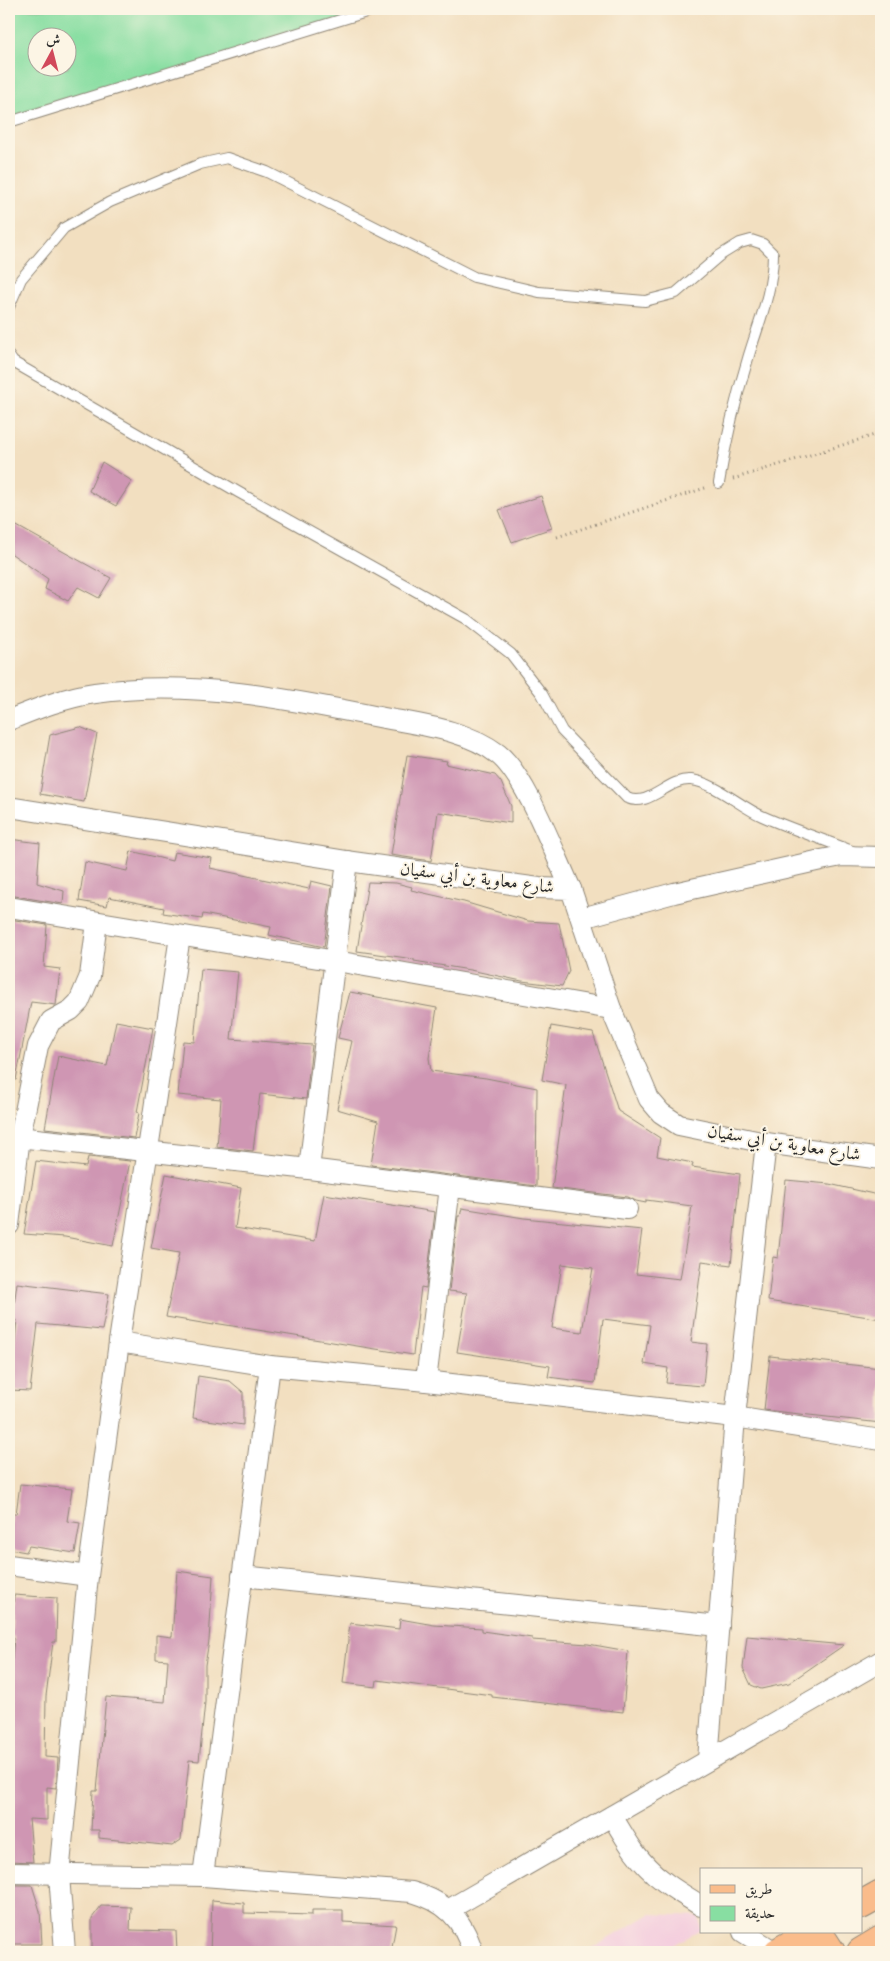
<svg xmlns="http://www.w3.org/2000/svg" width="890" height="1961" font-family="Cardo,Amiri,serif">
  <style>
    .built { fill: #f4cfde }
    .green { fill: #88dea2; stroke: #5a8466; fill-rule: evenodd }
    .building { fill: #cf96b3; fill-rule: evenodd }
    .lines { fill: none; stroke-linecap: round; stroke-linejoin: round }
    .lane-casing { stroke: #8e8576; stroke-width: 12 }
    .street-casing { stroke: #8e8576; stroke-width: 22 }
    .primary-casing { stroke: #8e8576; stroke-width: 30 }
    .path { stroke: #8e8576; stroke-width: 3; stroke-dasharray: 1 4; stroke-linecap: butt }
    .lane { stroke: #fff; stroke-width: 10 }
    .street { stroke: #fff; stroke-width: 20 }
    .primary { stroke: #fabc8b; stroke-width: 28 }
    .labels { text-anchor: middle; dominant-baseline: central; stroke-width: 4; stroke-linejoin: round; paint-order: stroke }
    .street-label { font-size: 18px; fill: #2b2b2b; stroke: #fcf5e5 }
  </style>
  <rect width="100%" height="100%" fill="#fcf5e5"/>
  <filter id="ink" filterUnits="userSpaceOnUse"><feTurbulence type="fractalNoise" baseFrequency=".02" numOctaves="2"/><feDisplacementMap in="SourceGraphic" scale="10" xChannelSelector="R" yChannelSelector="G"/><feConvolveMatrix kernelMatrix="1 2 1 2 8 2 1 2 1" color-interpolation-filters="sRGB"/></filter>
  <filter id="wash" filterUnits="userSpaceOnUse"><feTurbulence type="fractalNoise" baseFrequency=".0096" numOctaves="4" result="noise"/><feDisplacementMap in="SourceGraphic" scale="20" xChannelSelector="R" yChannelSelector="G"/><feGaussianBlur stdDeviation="1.12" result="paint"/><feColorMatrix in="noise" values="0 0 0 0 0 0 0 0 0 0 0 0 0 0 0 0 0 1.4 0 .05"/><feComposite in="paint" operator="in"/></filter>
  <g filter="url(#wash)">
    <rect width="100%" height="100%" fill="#f2dfc0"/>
    <!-- built -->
    <path class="built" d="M650,1914L699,1916L701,1930L661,1952H586Z"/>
    <!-- green -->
    <path class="green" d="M9,9H388L9,124ZM38,38H68V68H38Z"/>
    <g id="blocks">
      <!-- building -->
      <g class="building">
        <path d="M102,462L132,481L116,506L89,491Z"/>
        <path d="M541,496L552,528L512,542L499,510Z"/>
        <path d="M15,525L111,578L99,598L78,587L68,601L45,589L48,579L9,552V538Z"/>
        <path d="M80,727L97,734L84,802L40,794L50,735Z"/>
        <path d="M407,755L447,761L446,764L495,775L501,782L511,806V823L438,812L431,861L391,855Z"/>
        <path d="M9,839L40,843L37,883L64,891L63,904L9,895Z"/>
        <path d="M131,851L172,861L174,852L212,858L210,868L309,889L311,881L332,886L324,947L269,935L271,927L203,914L202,919L163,913L164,908L109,897L107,906L79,901L85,862L127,871Z"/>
        <path d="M368,882L396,883L412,887L411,890L464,902L528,921L559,923L569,971L562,986L522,981L470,970L414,961V959L357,951Z"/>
        <path d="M9,919L47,925L44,967L60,969L56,1005L31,1002L16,1080L9,1079Z"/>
        <path d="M201,969L238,972L231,1039L312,1045L306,1099L260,1094L253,1151L217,1147L221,1099L178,1095L183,1041L194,1042Z"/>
        <path d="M350,992L437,1008L429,1058L431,1071L486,1078L537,1088L536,1186L371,1165L378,1121L337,1109L352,1041L338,1038Z"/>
        <path d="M116,1021L153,1028L137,1112L139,1113L134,1138L45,1128L58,1056L107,1066Z"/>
        <path d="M551,1026L593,1033L618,1111L660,1138L657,1156L693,1163L692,1167L740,1174L731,1265L702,1261L691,1342L707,1344L703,1386L666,1383L668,1368L644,1364L650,1325L603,1319L595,1383L548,1377L550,1366L457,1352L467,1293L449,1291L458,1216H460L462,1208L524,1218L642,1230L636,1274L680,1279L692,1206L646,1200V1203L636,1201L628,1197L552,1188L566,1085L542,1080ZM562,1264L593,1268L582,1332L552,1328Z"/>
        <path d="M88,1157L130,1161L113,1246L65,1237L24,1234L36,1161L86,1167Z"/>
        <path d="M166,1174L241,1188L235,1228L315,1241L324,1194L435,1212L426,1288L421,1287L413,1355L214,1323V1325L166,1317L179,1253L151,1248Z"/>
        <path d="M786,1180L829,1184L878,1195L876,1211L881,1212V1319L768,1301L773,1257L778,1258Z"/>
        <path d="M17,1283L109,1294L102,1330L38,1324L30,1391L10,1390L17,1320H12Z"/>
        <path d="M770,1356L881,1368V1423L764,1410Z"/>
        <path d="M198,1376L230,1381L243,1392V1425L193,1418Z"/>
        <path d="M20,1484L72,1489L67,1521L80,1523L75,1553L29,1546L26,1552L9,1549L12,1514H16Z"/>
        <path d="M177,1571L213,1576L209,1641L205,1665V1702L199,1761L189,1760L181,1840L172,1846L99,1838V1830H91L93,1791H97L106,1697L165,1702L168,1660L156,1659V1635L172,1637Z"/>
        <path d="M14,1595L57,1598L56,1642H53L46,1696L45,1757L58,1758L56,1788L47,1787V1820L29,1819L33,1862L9,1861V1690L14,1637L11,1636Z"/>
        <path d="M400,1619L434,1625L482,1628V1631L532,1638V1640L588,1644L628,1651L623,1712L492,1697V1695L377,1680L376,1687L343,1683L350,1623L399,1629Z"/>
        <path d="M747,1636L844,1645L789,1683L761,1689L751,1685L743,1668Z"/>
        <path d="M9,1885H32L40,1911L42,1944H9Z"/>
        <path d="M212,1900L244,1903V1913L312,1915V1910H343V1922L396,1925L391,1952H210Z"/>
        <path d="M101,1906L131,1907L130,1930L176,1931L177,1952H149V1949L92,1950V1918Z"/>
      </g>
    </g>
  </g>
  <g filter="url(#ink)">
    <use href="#blocks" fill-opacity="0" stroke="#8e8576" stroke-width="1"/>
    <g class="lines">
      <!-- lane casing -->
      <g class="lane-casing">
        <g id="lane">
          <path d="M9,122L376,9"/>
          <path d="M9,307L21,279L64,228L110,202L200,164L227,158L267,172L474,277L539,292L645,301L676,293L719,256L740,243L751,240L763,244L773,254C773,290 759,322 749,355C736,397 726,439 719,483"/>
          <path d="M9,356L13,362L238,492L466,619L511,654L542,694L562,731L627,798C650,808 668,778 691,780C716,783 739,806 762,816C791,829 822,839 852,851"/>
        </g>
      </g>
      <!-- street casing -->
      <g class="street-casing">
        <g id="street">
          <path d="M9,720C36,709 66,697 95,693C191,679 290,699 384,718C421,725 467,730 498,754C526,776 555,855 571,889"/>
          <path d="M9,807L347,861L539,888L571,889L611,1009L649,1099L661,1113L679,1125L766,1143L881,1159"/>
          <path d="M9,907L336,961L611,1009"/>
          <path d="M582,918L674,893L821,860L842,856L881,857"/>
          <path d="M9,1136L309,1169L627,1209"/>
          <path d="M309,1169L347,861"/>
          <path d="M9,1225L20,1137L38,1046L51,1021L71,1010L79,1002L90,976L97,922"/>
          <path d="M119,1342L270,1366L426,1381L735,1417L881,1440"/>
          <path d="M426,1381L450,1187"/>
          <path d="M9,1565L88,1576"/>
          <path d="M242,1576L719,1626"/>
          <path d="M708,1760L735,1417L766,1143"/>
          <path d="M612,1816C626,1840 639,1863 662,1880C674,1890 688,1897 701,1906"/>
          <path d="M9,1873L203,1876L412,1892C446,1902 462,1918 473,1952"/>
          <path d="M203,1876L270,1366"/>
          <path d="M448,1910L881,1661"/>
          <path d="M743,1932L775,1952"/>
          <path d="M65,1952L59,1875L88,1576L119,1342L180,936"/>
        </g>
      </g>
      <!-- primary casing -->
      <g class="primary-casing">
        <g id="primary">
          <path d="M861,1905L881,1894"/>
          <path d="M818,1932L831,1952"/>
          <path d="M778,1952L813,1932"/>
          <path d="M861,1952L881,1940"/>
        </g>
      </g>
      <!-- path -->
      <g class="path">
        <path d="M733,479L881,433"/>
        <path d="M557,537L708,487"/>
      </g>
      <!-- lane -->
      <use href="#lane" class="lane"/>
      <!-- street -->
      <use href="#street" class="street"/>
      <!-- primary -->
      <use href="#primary" class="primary"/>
    </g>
  </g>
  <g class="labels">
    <!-- street labels -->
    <g class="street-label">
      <text transform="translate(477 878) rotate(7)">شارع معاوية بن أبي سفيان</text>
      <text transform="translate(784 1143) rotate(9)">شارع معاوية بن أبي سفيان</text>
    </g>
  </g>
  <!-- margin -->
  <rect width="890" height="1961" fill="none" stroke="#fcf5e5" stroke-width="30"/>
  <!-- legend -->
  <rect x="700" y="1868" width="162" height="65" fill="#fcf5e5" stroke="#a8a49b"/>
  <rect x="710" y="1885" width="25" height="8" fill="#fabc8b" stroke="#a8a49b"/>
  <text x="745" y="1894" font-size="15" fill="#2b2b2b">طريق</text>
  <rect x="710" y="1906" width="25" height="15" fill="#88dea2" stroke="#a8a49b"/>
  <text x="745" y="1918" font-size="15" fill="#2b2b2b">حديقة</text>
  <!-- north arrow -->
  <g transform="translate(52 52) rotate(7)"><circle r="24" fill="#fcf5e5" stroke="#a8a49b"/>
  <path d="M0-4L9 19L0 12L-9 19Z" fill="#d1495b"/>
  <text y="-8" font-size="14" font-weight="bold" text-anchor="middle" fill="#2b2b2b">ش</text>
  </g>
</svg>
